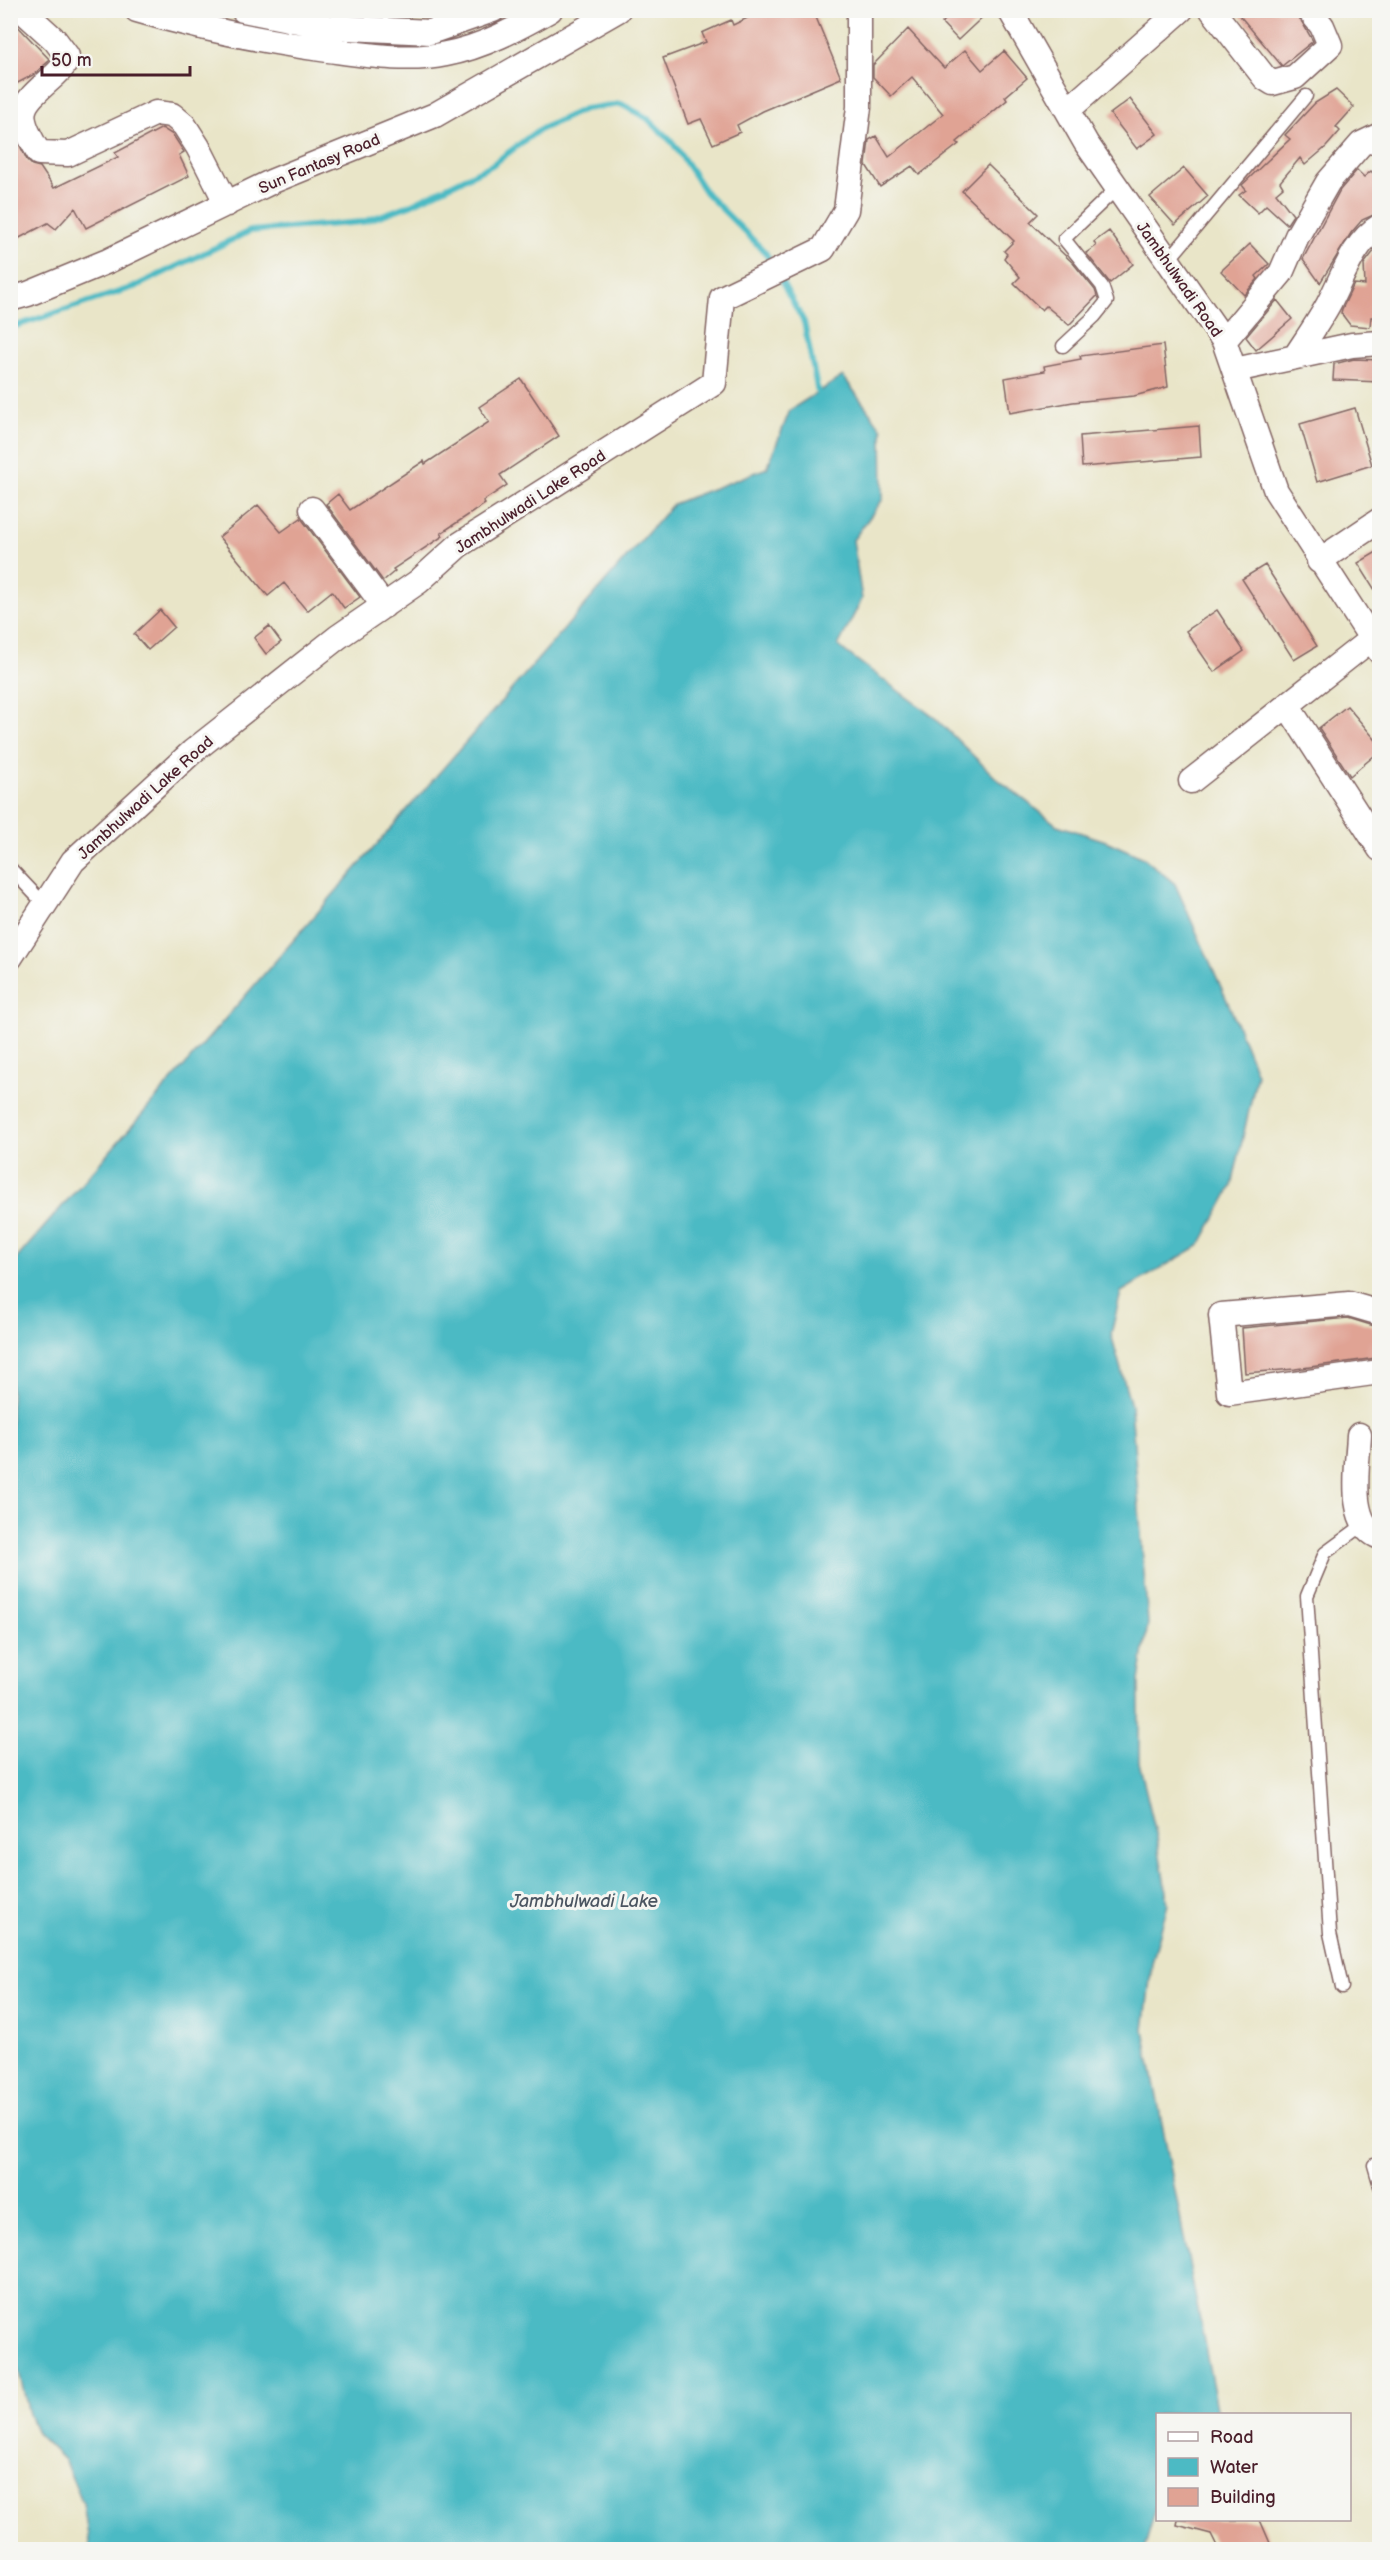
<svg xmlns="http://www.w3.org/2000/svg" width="1390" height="2560" viewBox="0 0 1390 2560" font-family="'Balsamiq Sans',sans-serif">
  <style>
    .water { fill: #4cbac4; stroke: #4b6c78; stroke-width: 1.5 }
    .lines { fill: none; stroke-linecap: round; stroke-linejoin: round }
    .stream { stroke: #4cbac4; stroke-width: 6 }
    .building { fill: #e0a394 }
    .lane-casing { stroke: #826462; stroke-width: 15 }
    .street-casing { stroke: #826462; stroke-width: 27 }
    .lane { stroke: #fff; stroke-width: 12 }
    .street { stroke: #fff; stroke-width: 24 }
    .labels { text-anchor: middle; stroke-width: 6; stroke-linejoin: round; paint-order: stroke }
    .street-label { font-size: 16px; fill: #4a1f2b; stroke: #f6f6f2 }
    .water-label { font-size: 18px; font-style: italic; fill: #4b5561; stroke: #f6f6f2 }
  </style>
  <rect width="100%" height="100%" fill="#f6f6f2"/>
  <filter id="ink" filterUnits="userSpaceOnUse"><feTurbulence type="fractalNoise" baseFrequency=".0167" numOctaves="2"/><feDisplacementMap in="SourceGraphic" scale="12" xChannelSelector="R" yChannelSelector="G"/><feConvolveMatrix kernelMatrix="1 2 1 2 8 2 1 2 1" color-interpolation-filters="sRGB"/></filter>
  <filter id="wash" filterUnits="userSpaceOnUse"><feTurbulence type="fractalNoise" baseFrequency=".008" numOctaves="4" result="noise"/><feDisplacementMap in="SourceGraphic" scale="24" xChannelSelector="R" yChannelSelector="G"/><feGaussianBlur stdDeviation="1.35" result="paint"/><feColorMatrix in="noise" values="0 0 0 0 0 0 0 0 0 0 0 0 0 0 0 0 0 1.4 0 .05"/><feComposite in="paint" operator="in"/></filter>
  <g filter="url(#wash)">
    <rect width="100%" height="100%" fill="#e9e5c8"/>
    <path class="water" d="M 843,376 L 882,429 L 883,499 L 853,540 L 862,599 L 838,646 L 935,718 L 996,778 L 1057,825 L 1106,841 L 1144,858 L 1175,884 L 1230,1007 L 1257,1074 L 1232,1186 L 1200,1245 L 1121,1292 L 1111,1334 L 1131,1406 L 1148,1623 L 1139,1681 L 1139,1762 L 1157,1838 L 1168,1904 L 1152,1963 L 1144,2030 L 1218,2414 L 1158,2414 L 1157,2504 L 1144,2549 L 90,2549 L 83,2503 L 64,2460 L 37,2433 L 29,2414 L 11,2338 L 11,1265 L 673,504 L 767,468 L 790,410 Z"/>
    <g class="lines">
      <path class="stream" d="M 778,275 L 804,322 L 818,393
        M 10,328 L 134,287 L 250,231 L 363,222 L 410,205 L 492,165 L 537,131 L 584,109 L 621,104 L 647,118 L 673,143 L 706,193 L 765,252 L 773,266"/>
    </g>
    <g id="blocks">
      <path class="building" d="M 764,10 L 813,10 L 841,78 L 763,111 L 737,125 L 740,132 L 713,144 L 701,119 L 688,124 L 663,58 L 706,42 L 702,33 L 731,20 L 733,25 Z
        M 955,10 L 990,10 L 958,40 L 942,23 Z
        M 1235,10 L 1295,10 L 1313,41 L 1282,66 Z
        M 10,18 L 50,60 L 33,75 L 10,87 Z
        M 908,29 L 944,68 L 965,50 L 982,70 L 1004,51 L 1027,78 L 1005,97 L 1007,100 L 957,142 L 959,144 L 919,175 L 912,166 L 880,187 L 866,165 L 869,140 L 876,136 L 889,157 L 943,114 L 912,77 L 891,96 L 873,77 L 873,65 Z
        M 1336,90 L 1354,107 L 1336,127 L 1340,131 L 1326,147 L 1305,165 L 1300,158 L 1280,182 L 1283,187 L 1276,193 L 1293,215 L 1287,224 L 1266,205 L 1258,213 L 1239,195 L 1246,190 L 1242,185 L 1290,139 L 1285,135 L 1315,103 Z
        M 1130,99 L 1157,134 L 1137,149 L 1110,114 Z
        M 10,125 L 27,160 L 32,165 L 40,167 L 54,188 L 118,157 L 115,153 L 162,128 L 173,135 L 184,152 L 179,155 L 189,176 L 86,228 L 75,208 L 56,229 L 48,223 L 10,243 Z
        M 988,165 L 1038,214 L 1030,222 L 1073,263 L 1095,290 L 1097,296 L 1069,325 L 1046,306 L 1042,310 L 1014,283 L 1020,277 L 1004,258 L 1007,254 L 1004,251 L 1014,241 L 962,191 Z
        M 1184,168 L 1208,196 L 1175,225 L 1150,197 Z
        M 1357,170 L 1364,177 L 1371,171 L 1380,180 L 1380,212 L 1362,220 L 1351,233 L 1320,283 L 1303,259 L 1340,190 Z
        M 1109,231 L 1133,264 L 1110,283 L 1086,253 L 1096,246 L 1094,242 Z
        M 1250,244 L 1269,264 L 1256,276 L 1258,279 L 1244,295 L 1221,271 Z
        M 1378,246 L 1380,246 L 1380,317 L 1371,317 L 1370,327 L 1350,325 L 1341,313 L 1342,309 L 1354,284 L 1365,285 L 1364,264 Z
        M 1277,300 L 1292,319 L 1256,350 L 1246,337 Z
        M 1163,345 L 1168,387 L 1134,396 L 1073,402 L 1010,413 L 1005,378 L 1045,371 L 1044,366 L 1081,359 L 1080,356 Z
        M 1354,359 L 1380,360 L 1380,382 L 1333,380 L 1334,364 Z
        M 521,379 L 559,436 L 500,475 L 507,485 L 483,501 L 485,504 L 441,533 L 443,536 L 393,569 L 395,571 L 383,581 L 326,504 L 338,494 L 350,510 L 424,461 L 425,464 L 489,422 L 479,407 Z
        M 1355,408 L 1372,465 L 1317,482 L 1300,424 Z
        M 1199,426 L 1201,457 L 1082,467 L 1080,436 Z
        M 258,505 L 281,532 L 301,518 L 360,597 L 344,608 L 332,591 L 307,611 L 284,583 L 268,596 L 219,537 Z
        M 1380,550 L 1380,598 L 1358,563 Z
        M 1265,565 L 1317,646 L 1294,660 L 1242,579 Z
        M 160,610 L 174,627 L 148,650 L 134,634 Z
        M 1217,610 L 1244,651 L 1214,672 L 1186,631 Z
        M 269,626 L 281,642 L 266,654 L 254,638 Z
        M 1347,706 L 1380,745 L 1380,751 L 1350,776 L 1319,728 Z
        M 1348,1318 L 1374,1326 L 1376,1358 L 1295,1369 L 1245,1373 L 1242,1328 Z
        M 1178,2520 L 1260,2520 L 1273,2550 L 1219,2550 L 1211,2534 L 1177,2525 Z"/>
    </g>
  </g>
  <g filter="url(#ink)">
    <use href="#blocks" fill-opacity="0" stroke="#826462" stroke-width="1.5"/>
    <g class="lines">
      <defs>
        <path id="lane" d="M 1167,262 L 1306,96
          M 1063,346 L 1095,316 L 1107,301 L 1102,286 L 1064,239 L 1117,188
          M 10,868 L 44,904
          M 1342,1987 L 1330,1933 L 1307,1596 L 1325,1553 L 1363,1525
          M 1374,2165 L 1380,2186"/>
        <path id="street" d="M 22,10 L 55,40 L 67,56 C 66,65 61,69 55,75 C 20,106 13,110 39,153 L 68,154 L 156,113 L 172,115 L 184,125 L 198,147 L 227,204
          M 137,10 C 200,29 263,41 328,50 C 366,55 408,62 446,54 C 483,47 518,28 550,10
          M 243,10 L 328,27 L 430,32 L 493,10
          M 1010,10 L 1086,143 L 1224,341 L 1276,491 L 1380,652
          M 1212,10 L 1265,78 L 1273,83 L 1295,77 L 1330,45 L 1322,26 L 1309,10
          M 1068,110 L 1181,10
          M 10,299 L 28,294 L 108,261 L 273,181 L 435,115 L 618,10
          M 1224,341 L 1281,273 L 1297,236 L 1328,182 L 1361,144 L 1380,135
          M 1295,357 C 1306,340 1318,323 1328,305 C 1342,279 1353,242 1380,226
          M 1235,370 L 1352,345 L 1380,343
          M 312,509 L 384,606
          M 1319,561 L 1380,520
          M 1287,705 L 1380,849
          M 1191,781 L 1370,640
          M 10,958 L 73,861 L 192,752 L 338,637 L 418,582 L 459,545 L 714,383 L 722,298 L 823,249 L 846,210 L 859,107 L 859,10
          M 1380,1313 L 1349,1304 L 1221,1315 L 1229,1393 L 1380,1372
          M 1359,1435 C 1358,1464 1346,1525 1380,1537"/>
      </defs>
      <use href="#lane" class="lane-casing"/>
      <use href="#street" class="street-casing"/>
      <use href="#lane" class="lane"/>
      <use href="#street" class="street"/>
    </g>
  </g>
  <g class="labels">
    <g class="street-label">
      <text transform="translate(319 163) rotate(-23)" y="6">Sun Fantasy Road</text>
      <text transform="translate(1180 279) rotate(55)" y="6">Jambhulwadi Road</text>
      <text transform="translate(530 501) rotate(-33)" y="6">Jambhulwadi Lake Road</text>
      <text transform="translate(145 797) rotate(-42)" y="6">Jambhulwadi Lake Road</text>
    </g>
    <g class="water-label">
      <text x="584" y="1907">Jambhulwadi Lake</text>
    </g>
  </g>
  <rect width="1390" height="2560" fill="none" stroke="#f6f6f2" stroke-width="36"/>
  <rect x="1156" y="2413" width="195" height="108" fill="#f6f6f2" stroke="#b1a0a2" stroke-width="1.5"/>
  <rect x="1168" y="2432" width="30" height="9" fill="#ffffff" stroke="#b1a0a2" stroke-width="1.5"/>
  <text x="1210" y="2443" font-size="18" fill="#4a1f2b">Road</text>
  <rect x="1168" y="2458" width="30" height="18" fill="#4cbac4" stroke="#b1a0a2" stroke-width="1.5"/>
  <text x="1210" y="2473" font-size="18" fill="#4a1f2b">Water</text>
  <rect x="1168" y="2488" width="30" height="18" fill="#e0a394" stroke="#b1a0a2" stroke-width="1.5"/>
  <text x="1210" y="2503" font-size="18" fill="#4a1f2b">Building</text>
  <path d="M42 66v9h148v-9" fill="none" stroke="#4a1f2b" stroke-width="3"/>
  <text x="51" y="66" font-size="18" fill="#4a1f2b" stroke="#f6f6f2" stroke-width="4.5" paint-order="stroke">50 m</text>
</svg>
